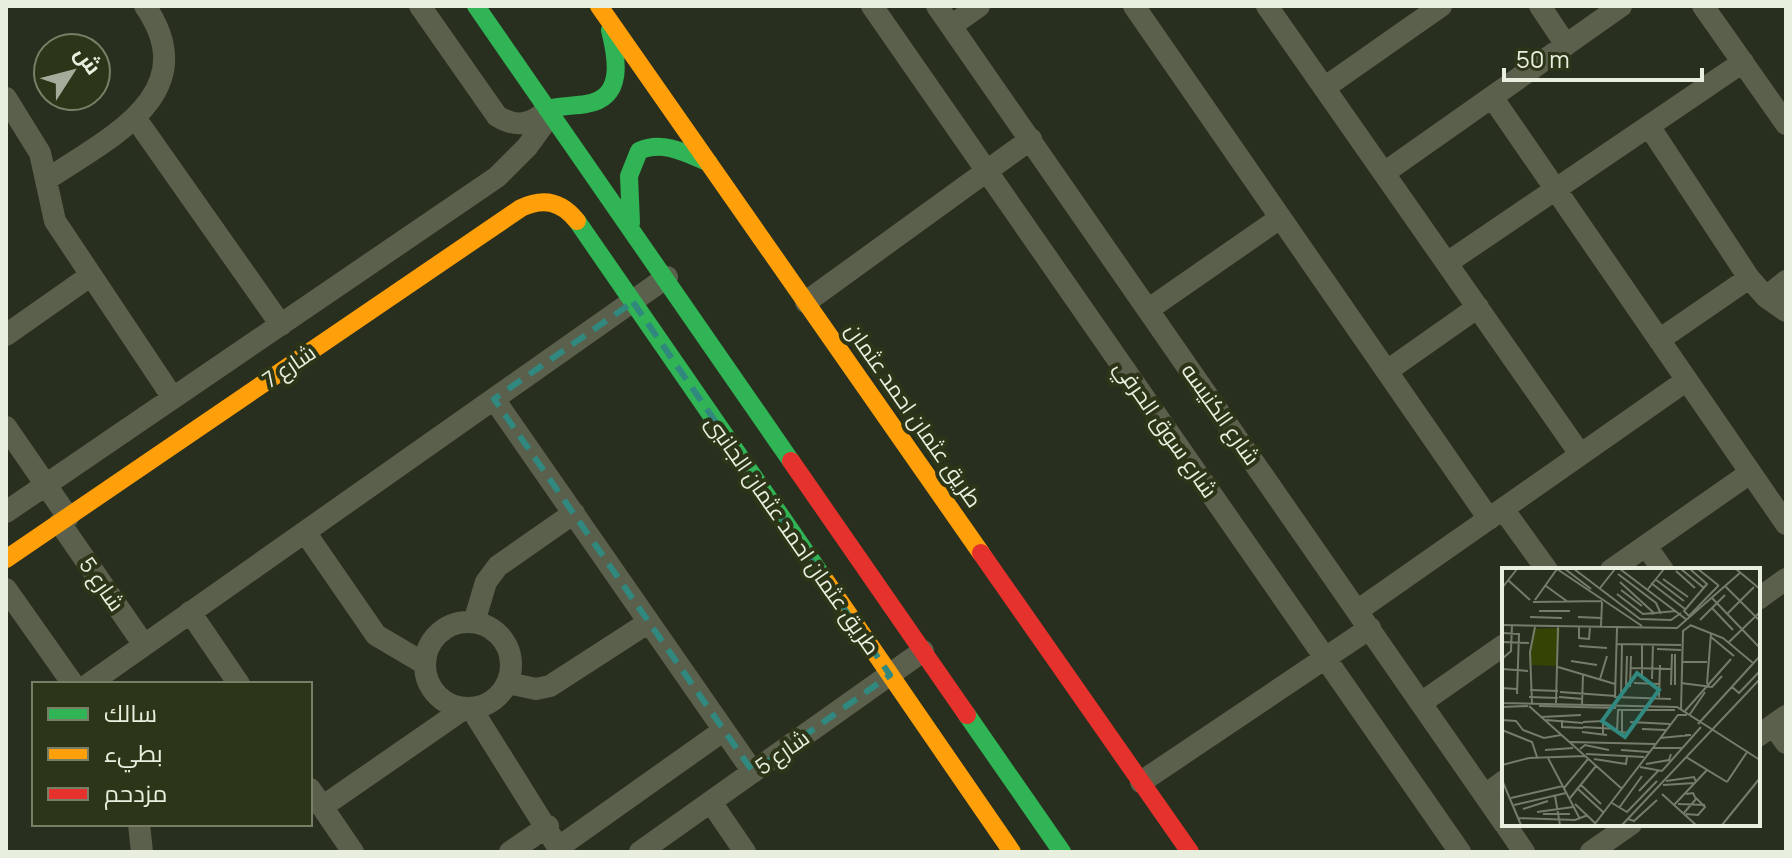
<svg xmlns="http://www.w3.org/2000/svg" width="1792" height="858" viewBox="0 0 1792 858" font-family="Manrope,Cairo,sans-serif">
  <style>
    .lines { fill: none; stroke-linecap: round; stroke-linejoin: round }
    .street { stroke: #5a604c; stroke-width: 22 }
    .fast { stroke: #30b455; stroke-width: 18 }
    .slow { stroke: #ff9f0a; stroke-width: 18 }
    .jam { stroke: #e5322d; stroke-width: 18 }
    .marked { fill: none; stroke: #30887f; stroke-width: 6; stroke-dasharray: 16 10; stroke-linejoin: round }
    .labels { text-anchor: middle; stroke-width: 8; stroke-linejoin: round; paint-order: stroke }
    .street-label { font-size: 22px; fill: #e9efde; stroke: #2c3518 }
    .inset-road { fill: none; stroke: #767c6b; stroke-width: 2 }
    .view { fill: #30887f; fill-opacity: 0.15; stroke: #30887f; stroke-width: 4 }
    .inset-edge { fill: none; stroke: #e9efde; stroke-width: 4 }
  </style>
  <rect width="100%" height="100%" fill="#292f1e"/>
  <g class="lines">
    <path class="street" d="M 420,6 L 497,116 C 516,128 531,125 547,110
      M 872,6 L 1460,852
      M 937,6 L 1504,823
      M 1134,6 L 1489,519
      M 1267,6 L 1580,454
      M 1540,6 L 1566,45
      M 1703,6 L 1786,124
      M 951,26 L 979,6
      M 1324,88 L 1441,6
      M 1492,97 L 1786,524
      M 6,98 L 40,153 L 55,221 L 173,398
      M 136,119 L 281,325
      M 1649,126 L 1749,278 L 1766,297 L 1786,311
      M 1384,173 L 1621,6
      M 46,180 C 107,139 206,94 145,6
      M 1447,263 L 1743,62
      M 1766,297 L 1786,281
      M 806,302 L 1031,139
      M 1149,309 L 1280,218
      M 6,335 L 90,276
      M 1659,340 L 1749,278
      M 1387,371 L 1478,307
      M 494,399 L 753,772
      M 6,427 L 68,517
      M 1503,509 L 1547,570
      M 6,512 L 497,177 L 527,147 L 551,114
      M 60,523 L 144,645
      M 305,532 L 376,635 L 425,664
      M 1646,546 L 1663,570
      M 1611,570 L 1750,473
      M 6,589 L 73,684
      M 1758,599 L 1786,579
      M 1357,611 L 1687,380
      M 190,612 L 239,684
      M 474,622 L 486,582 L 498,566 L 574,513
      M425 665a43 43 0 1 1 86 0a43 43 0 1 1-86 0Z
      M 508,683 L 536,689 L 550,686 L 649,622
      M 89,684 L 667,277
      M 1421,703 L 1504,645
      M 471,708 L 561,852
      M 1773,725 L 1786,743
      M 1758,736 L 1786,716
      M 1141,782 L 1370,628
      M 310,789 L 353,852
      M 1485,795 L 1504,781
      M 711,802 L 745,852
      M 322,807 L 465,708
      M 139,824 L 142,852
      M 1505,824 L 1524,852
      M 559,847 L 724,730
      M 510,852 L 548,826
      M 640,852 L 923,651
      M 1591,852 L 1631,824"/>
    <path class="fast" d="M 476,6 L 791,461
      M 547,109 C 560,106 573,106 586,104 C 625,98 617,58 610,30
      M 577,221 L 823,577
      M 631,223 L 629,176 L 639,151 C 663,140 686,153 709,163
      M 967,715 L 1062,852"/>
    <path class="slow" d="M 599,6 L 981,553
      M 6,559 L 521,208 C 544,197 562,202 577,221
      M 823,577 L 1012,852"/>
    <path class="jam" d="M 791,461 L 967,715
      M 981,553 L 1190,852"/>
  </g>
  <path class="marked" d="M 633,302 L 890,675 L 753,772 L 494,399 Z"/>
  <g class="labels">
    <g class="street-label">
      <text transform="translate(289 366) rotate(-34)" y="8">شارع 7</text>
      <text transform="translate(1221 414) rotate(55)" y="8">شارع الكنيسه</text>
      <text transform="translate(914 415) rotate(55)" y="8">طريق عثمان احمد عثمان</text>
      <text transform="translate(1166 429) rotate(55)" y="8">شارع سوق الحرفي</text>
      <text transform="translate(793 535) rotate(55)" y="8">طريق عثمان احمد عثمان الجانبى</text>
      <text transform="translate(102 584) rotate(55)" y="8">شارع 5</text>
      <text transform="translate(782 752) rotate(-35)" y="8">شارع 5</text>
    </g>
  </g>
  <g transform="translate(1502 568)">
    <rect width="258" height="258" fill="#292f1e"/>
    <path d="M 58,60 L 55,98 L 28,97 L 31,61 Z" fill="#344404"/>
    <path class="inset-road" d="M 55,1 L 140,58M 63,1 L 89,21M 72,1 L 138,51 L 169,52 L 179,45M 118,1 L 185,52M 179,1 L 202,20M 188,1 L 205,16 L 182,43 L 188,49M 196,1 L 216,17M 234,1 L 258,21M 174,3 L 193,20M 116,6 L 154,35 L 159,46M 153,11 L 182,33M 161,11 L 186,29M 6,12 L 28,32M 118,14 L 153,46M 149,15 L 183,41M 44,18 L 66,34M 223,18 L 258,53M 0,20 L 15,1M 98,20 L 113,1M 146,21 L 162,1M 119,22 L 140,38M 115,26 L 141,46 L 174,43M 210,30 L 258,80M 33,32 L 55,1M 31,34 L 100,33M 210,40 L 231,62M 37,43 L 68,43M 226,45 L 252,19M 187,48 L 217,17M 28,49 L 60,50M 76,49 L 100,50M 198,52 L 223,27M 0,57 L 175,60 L 239,4M 188,57 L 221,70 L 251,95M 99,58 L 100,34M 77,59 L 77,70 L 87,71 L 88,59M 115,60 L 113,129 L 169,131M 0,65 L 17,66 L 15,126M 209,69 L 232,88M 0,74 L 27,75M 227,74 L 258,44M 115,76 L 179,77M 77,78 L 105,80M 155,81 L 179,82M 0,91 L 9,83 L 10,57M 69,93 L 95,97M 180,94 L 205,94M 56,99 L 113,116M 128,100 L 169,101M 0,101 L 26,103M 140,108 L 140,76M 98,111 L 105,88M 150,111 L 151,76M 132,115 L 157,116M 179,115 L 210,119 L 220,108M 205,116 L 209,65M 169,117 L 170,86M 173,117 L 173,86M 124,119 L 125,88M 128,119 L 129,88M 230,119 L 237,125 L 258,103M 28,122 L 56,123M 58,124 L 114,128M 119,128 L 120,76M 27,129 L 56,130M 57,129 L 81,131M 157,129 L 158,97M 0,135 L 0,120 L 15,121M 0,135 L 175,139 L 258,192M 30,135 L 28,84 L 33,59M 54,135 L 56,59M 80,136 L 81,107M 27,138 L 119,220M 37,138 L 114,140M 0,139 L 26,138M 179,141 L 181,63 L 189,57M 120,143 L 120,164 L 126,165M 183,143 L 229,91M 188,146 L 203,124M 39,149 L 79,147M 0,152 L 14,153 L 21,162 L 42,170 L 59,167M 44,152 L 81,155M 60,152 L 60,159 L 81,160M 81,154 L 101,153 L 101,168M 128,154 L 168,156M 196,156 L 258,88M 81,159 L 115,161M 140,161 L 164,162M 0,162 L 30,174 L 35,189M 80,164 L 105,167M 120,164 L 115,164 L 116,142 L 173,142M 158,170 L 189,167 L 183,167M 68,174 L 153,176M 151,180 L 180,180M 78,181 L 83,177 L 107,182M 43,182 L 71,180M 119,182 L 147,184M 84,186 L 142,189M 184,189 L 225,214M 46,190 L 78,251M 92,191 L 124,196 L 125,189M 144,196 L 167,192 L 169,186M 0,197 L 27,190 L 83,188M 138,199 L 160,203 L 199,159M 0,212 L 19,257M 164,213 L 192,209 L 194,214M 225,214 L 245,184M 79,217 L 99,236M 161,217 L 193,215M 62,220 L 86,191M 76,221 L 101,244M 137,223 L 156,203M 160,226 L 194,257M 53,228 L 58,257M 9,230 L 61,218M 68,230 L 94,198M 110,235 L 125,244 L 155,213M 73,236 L 93,255M 176,236 L 203,237M 12,237 L 64,225M 172,237 L 205,202M 117,240 L 140,208M 21,241 L 46,233M 35,244 L 71,239M 41,246 L 68,246M 181,246 L 194,231 L 191,225 L 184,226M 184,246 L 196,247 L 203,239 L 194,230M 16,250 L 73,252 L 86,247M 126,251 L 132,253 L 155,232M 92,257 L 176,147 L 185,147M 120,257 L 258,111M 220,257 L 258,210"/>
    <path class="view" d="M 135,105 L 157,122 L 123,169 L 100,153 Z"/>
    <rect width="258" height="258" class="inset-edge"/>
  </g>
  <rect width="1792" height="858" fill="none" stroke="#e9efde" stroke-width="16"/>
  <rect x="32" y="682" width="280" height="144" fill="#2c3518" stroke="#787f67" stroke-width="2"/>
  <rect x="48" y="708" width="40" height="12" fill="#30b455" stroke="#787f67" stroke-width="2"/>
  <text x="104" y="722" font-size="24" fill="#e9efde">سالك</text>
  <rect x="48" y="748" width="40" height="12" fill="#ff9f0a" stroke="#787f67" stroke-width="2"/>
  <text x="104" y="762" font-size="24" fill="#e9efde">بطيء</text>
  <rect x="48" y="788" width="40" height="12" fill="#e5322d" stroke="#787f67" stroke-width="2"/>
  <text x="104" y="802" font-size="24" fill="#e9efde">مزدحم</text>
  <g transform="translate(72 72) rotate(54)"><circle r="38" fill="#2c3518" stroke="#787f67" stroke-width="2"/>
  <path d="M0-6L14 30L0 20L-14 30Z" fill="#a6ac9b"/>
  <text y="-12" font-size="22" font-weight="bold" text-anchor="middle" fill="#e9efde">ش</text>
  </g>
  <path d="M1504 68v12h198v-12" fill="none" stroke="#e9efde" stroke-width="4"/>
  <text x="1516" y="68" font-size="24" fill="#e9efde" stroke="#2c3518" stroke-width="6" paint-order="stroke">50 m</text>
</svg>
